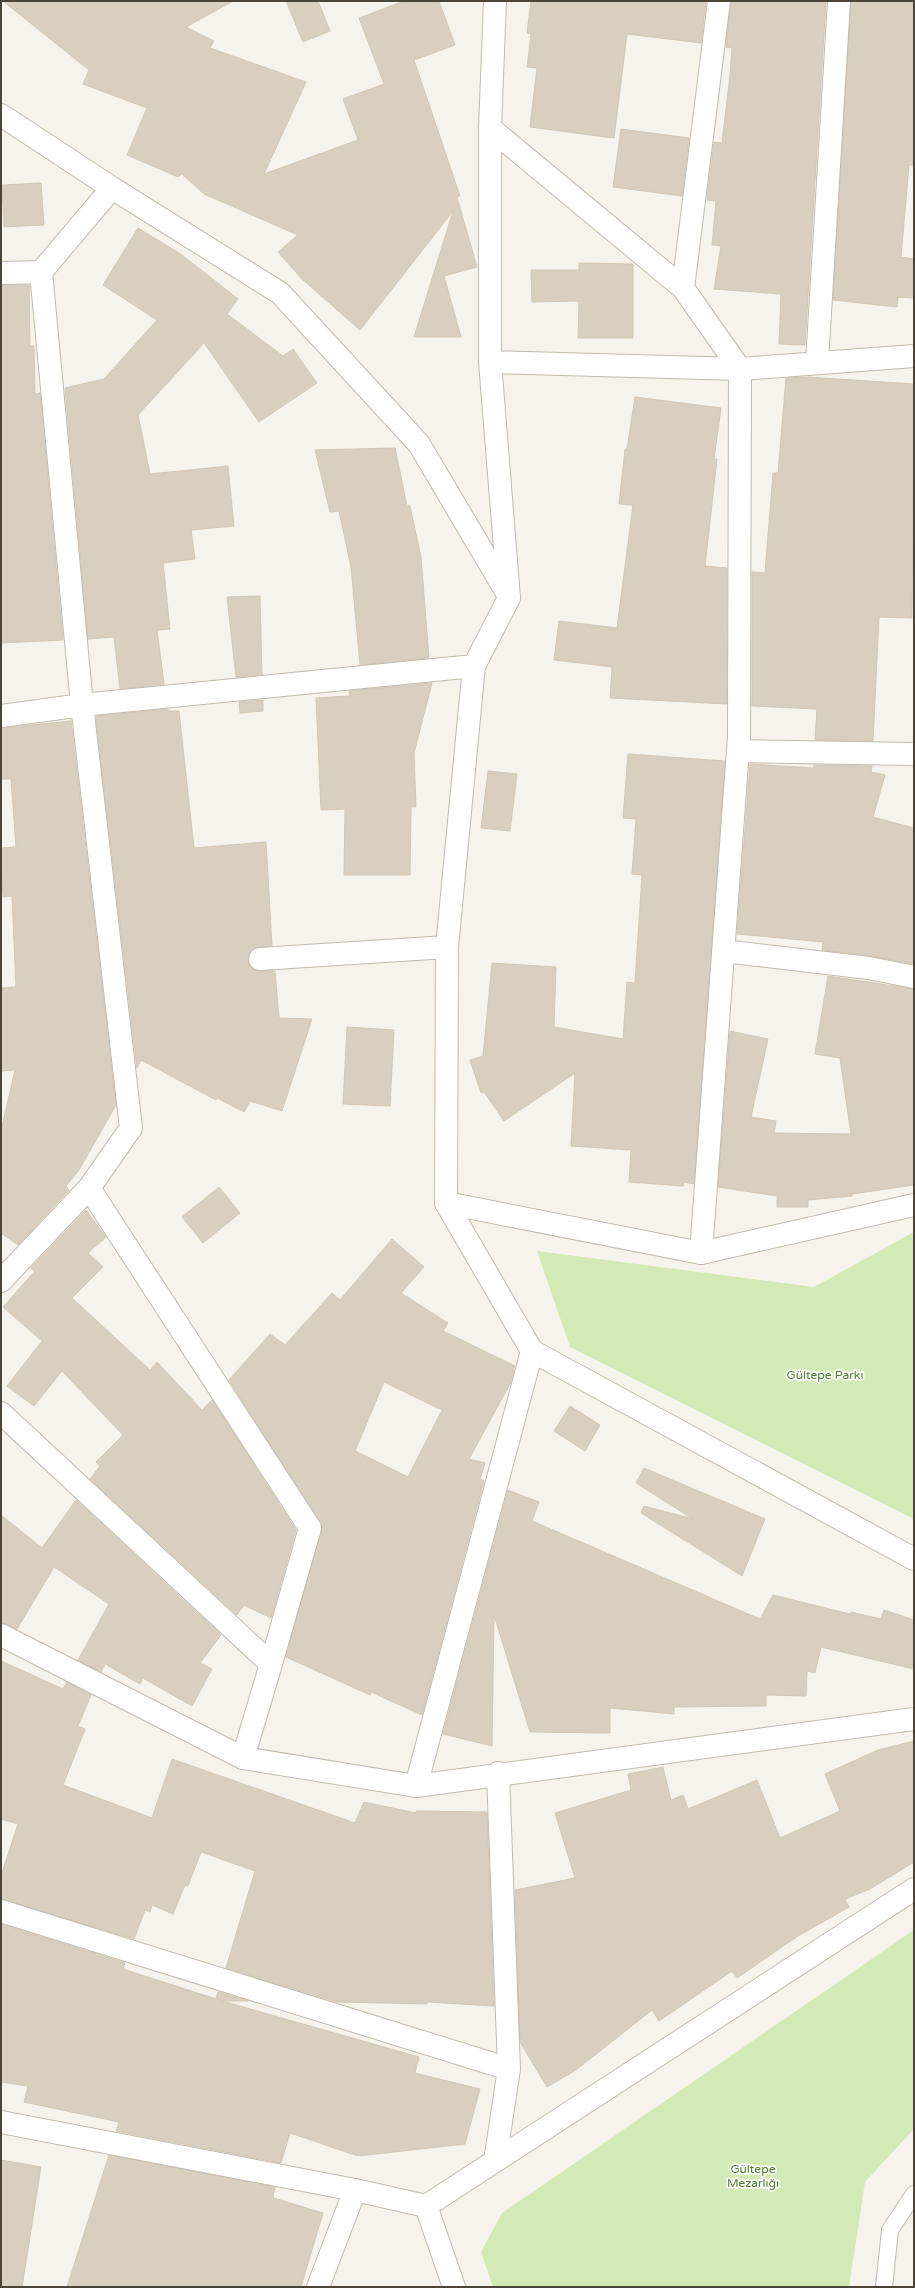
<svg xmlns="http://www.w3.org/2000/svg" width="915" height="2288" viewBox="0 0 915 2288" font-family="'Varela Round',sans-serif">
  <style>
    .green { fill: #d2eab5 }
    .building { fill: #d8cfc1; stroke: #d3c7b4; fill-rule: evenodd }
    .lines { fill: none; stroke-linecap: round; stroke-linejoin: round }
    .service-casing { stroke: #c2bbae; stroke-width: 18 }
    .minor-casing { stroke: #c2bbae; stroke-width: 24 }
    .tertiary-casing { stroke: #c2bbae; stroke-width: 24 }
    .service { stroke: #fff; stroke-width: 16 }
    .minor { stroke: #fff; stroke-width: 22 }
    .tertiary { stroke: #fff; stroke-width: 22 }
    .labels { text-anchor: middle; stroke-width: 3.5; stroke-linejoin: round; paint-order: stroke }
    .park-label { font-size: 12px; fill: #4a7f2a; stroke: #fff }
  </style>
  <rect width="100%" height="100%" fill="#f6f3ec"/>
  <path class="green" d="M 914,1232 L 914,1519 L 570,1347 L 537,1251 L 814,1287 Z
    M 914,1930 L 914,2129 L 865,2182 L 849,2287 L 493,2287 L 481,2252 L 502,2213 Z"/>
  <path class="building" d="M 3,1 L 233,1 L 186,27 L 214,41 L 210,48 L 306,82 L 264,174 L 358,140 L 343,99 L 384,84 L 359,18 L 404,1 L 439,1 L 455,45 L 414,60 L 460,196 L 457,197 L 477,267 L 444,276 L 461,337 L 414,337 L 453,211 L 360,330 L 302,279 L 278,252 L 298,235 L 204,194 L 182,174 L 178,177 L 127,155 L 147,108 L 83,84 L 89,70 Z
    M 286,1 L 318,1 L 330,31 L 303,42 Z
    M 531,1 L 706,1 L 701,43 L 627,34 L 614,138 L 530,127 L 537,68 L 527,67 L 531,34 L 527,33 Z
    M 731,1 L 826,1 L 805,345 L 779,344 L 781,294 L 714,289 L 721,246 L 712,245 L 716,201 L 707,200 L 714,142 L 722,143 L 730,75 L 732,48 L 726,47 Z
    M 851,1 L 914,1 L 914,165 L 909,165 L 901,257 L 914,259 L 914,298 L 898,297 L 897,307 L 833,300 Z
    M 621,129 L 689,138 L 682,196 L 613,187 Z
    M 41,183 L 44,225 L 4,227 L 2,185 Z
    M 138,228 L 182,255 L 238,299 L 227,314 L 283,356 L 293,349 L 317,383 L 259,422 L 204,343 L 138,415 L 150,474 L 228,466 L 234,526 L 191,530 L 195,559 L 163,563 L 170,629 L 157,630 L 164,684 L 120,689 L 114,637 L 88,639 L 65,388 L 104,379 L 157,320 L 103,285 Z
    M 579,263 L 633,264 L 633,338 L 578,338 L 579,301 L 532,302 L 531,270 L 579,270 Z
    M 1,285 L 29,285 L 30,346 L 34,346 L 35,394 L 40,393 L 63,640 L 1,643 Z
    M 807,377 L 914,384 L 912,618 L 879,617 L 873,741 L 815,740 L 817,709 L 752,706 L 752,572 L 765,573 L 773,473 L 778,473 L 786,378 Z
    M 635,397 L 721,408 L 714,459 L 717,459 L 705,566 L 727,568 L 727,704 L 610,698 L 612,667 L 554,660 L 559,621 L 617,628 L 633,505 L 619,504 L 625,449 L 627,449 Z
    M 395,448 L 407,506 L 410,506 L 421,557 L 429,658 L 360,665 L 351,567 L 339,511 L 330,512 L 315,450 Z
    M 260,596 L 262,675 L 236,677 L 227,597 Z
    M 432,683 L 414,753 L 416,807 L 411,807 L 410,875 L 344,875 L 345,809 L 321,810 L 316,698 L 350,696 L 349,691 Z
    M 263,700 L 263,711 L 240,713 L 239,702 Z
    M 168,709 L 168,711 L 179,711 L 194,848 L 266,842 L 272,946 L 253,948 L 249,953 L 248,960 L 250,966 L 255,970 L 275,971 L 279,1018 L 312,1019 L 282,1111 L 250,1101 L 244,1112 L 217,1098 L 216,1100 L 141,1060 L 137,1068 L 96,719 L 97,716 Z
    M 71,721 L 116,1105 L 79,1170 L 66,1186 L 69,1190 L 18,1245 L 1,1233 L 1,1131 L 15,1070 L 1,1071 L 1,988 L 16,987 L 12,896 L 3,897 L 1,859 L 1,848 L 16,847 L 11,779 L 1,779 L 1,728 Z
    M 628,754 L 725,761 L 694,1184 L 684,1182 L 683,1186 L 629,1182 L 631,1150 L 571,1146 L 575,1073 L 504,1121 L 484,1092 L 481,1093 L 470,1060 L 483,1056 L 492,963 L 556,967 L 554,1027 L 623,1039 L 627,982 L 635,983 L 642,875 L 632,874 L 636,819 L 623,818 Z
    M 750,764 L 814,768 L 814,765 L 872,766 L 871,772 L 885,775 L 873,817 L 914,828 L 914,964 L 870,956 L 822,950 L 823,942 L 737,934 Z
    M 488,771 L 517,774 L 510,831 L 481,828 Z
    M 828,976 L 914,989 L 914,1185 L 852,1194 L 852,1196 L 808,1200 L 808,1207 L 777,1207 L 777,1196 L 718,1187 L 730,1031 L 768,1039 L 751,1117 L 776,1121 L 774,1133 L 851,1134 L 840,1058 L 815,1054 Z
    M 347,1027 L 394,1030 L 390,1106 L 343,1104 Z
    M 219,1187 L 240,1213 L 203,1243 L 182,1217 Z
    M 86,1210 L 106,1237 L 88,1253 L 103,1267 L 72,1298 L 150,1370 L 157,1362 L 202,1410 L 212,1400 L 296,1530 L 271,1618 L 244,1605 L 237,1615 L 90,1479 L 100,1466 L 96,1462 L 123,1435 L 62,1371 L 34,1406 L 7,1386 L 42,1341 L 3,1307 L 35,1271 L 31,1268 Z
    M 392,1239 L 424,1267 L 401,1293 L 448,1323 L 443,1331 L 515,1366 L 510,1384 L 469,1459 L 485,1463 L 480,1479 L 484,1481 L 422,1715 L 371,1692 L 370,1695 L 286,1657 L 322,1526 L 229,1380 L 270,1334 L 285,1345 L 332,1293 L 340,1300 ZM 384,1382 L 442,1410 L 408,1477 L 355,1451 Z
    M 570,1406 L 600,1425 L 585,1451 L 554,1431 Z
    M 644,1468 L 765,1519 L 742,1576 L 641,1513 L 644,1506 L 693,1519 L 636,1483 Z
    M 508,1490 L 539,1502 L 532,1521 L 760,1619 L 773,1595 L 850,1614 L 851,1612 L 881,1619 L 884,1610 L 914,1620 L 914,1669 L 821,1647 L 815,1673 L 807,1671 L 806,1696 L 766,1695 L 766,1706 L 674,1707 L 674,1714 L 610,1708 L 610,1733 L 530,1732 L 494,1615 L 492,1746 L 443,1734 Z
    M 76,1500 L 221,1635 L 200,1663 L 212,1669 L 192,1706 L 143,1678 L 140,1684 L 105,1664 L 101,1672 L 78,1660 L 109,1604 L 54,1567 L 17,1629 L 1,1623 L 1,1515 L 42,1548 Z
    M 1,1661 L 63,1689 L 67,1682 L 91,1695 L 78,1726 L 85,1729 L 63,1785 L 152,1818 L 172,1759 L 355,1823 L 364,1802 L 416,1813 L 416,1811 L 487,1812 L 494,2006 L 427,2002 L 427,2004 L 337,2002 L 226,1968 L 255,1871 L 201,1852 L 188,1886 L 185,1885 L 173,1914 L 152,1905 L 150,1912 L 145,1910 L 134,1939 L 1,1899 L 1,1876 L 18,1824 L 1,1819 Z
    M 914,1741 L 914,1862 L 870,1889 L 845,1899 L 849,1907 L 798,1936 L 737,1978 L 732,1971 L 659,2021 L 652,2010 L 576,2070 L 547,2087 L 520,2042 L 515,1890 L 575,1878 L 555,1813 L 631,1790 L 628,1774 L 663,1767 L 671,1800 L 683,1795 L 688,1809 L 757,1780 L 780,1838 L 840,1811 L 825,1774 L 878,1750 Z
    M 1,1924 L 125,1963 L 123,1969 L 216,1999 L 218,1992 L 248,2001 L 222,2001 L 419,2057 L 415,2073 L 480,2089 L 465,2144 L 358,2156 L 290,2133 L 281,2163 L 116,2131 L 119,2122 L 24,2102 L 28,2086 L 1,2082 Z
    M 109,2155 L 275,2187 L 273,2196 L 274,2198 L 323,2213 L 301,2287 L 67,2287 Z
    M 1,2160 L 41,2167 L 22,2287 L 1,2287 Z"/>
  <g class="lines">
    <defs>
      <path id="service" d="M 884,2287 L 890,2230 L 914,2194"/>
      <path id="minor" d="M 495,1 L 490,128 L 490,362 L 509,598 L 474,666 L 447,947 L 446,1203 L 532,1351 L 914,1559
        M 1,115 L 112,188 L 280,293 L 419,444 L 507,593
        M 490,128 L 683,288 L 740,369 L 739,736 L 701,1253 L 914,1205
        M 1,273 L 41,272 L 112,188
        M 683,288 L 719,1
        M 490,362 L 740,369 L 914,356
        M 817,362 L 839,1
        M 1,716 L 82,705 L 474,666
        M 738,751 L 914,754
        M 723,951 L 869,968 L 914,977
        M 260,959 L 447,947
        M 89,1188 L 310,1528 L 271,1664
        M 1,1281 L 89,1188 L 131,1128 L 82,705 L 41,272
        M 1,1413 L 271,1664 L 243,1758
        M 498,1773 L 509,2069
        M 416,1786 L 532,1351
        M 1,1911 L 509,2069 L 495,2161
        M 426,2206 L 454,2287
        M 318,2287 L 355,2190"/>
      <path id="tertiary" d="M 446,1203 L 701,1253
        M 1,1635 L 243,1758 L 416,1786 L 914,1719
        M 1,2122 L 355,2190 L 426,2206 L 914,1889"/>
    </defs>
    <use href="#service" class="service-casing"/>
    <use href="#minor" class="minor-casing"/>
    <use href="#tertiary" class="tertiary-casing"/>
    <use href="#service" class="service"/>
    <use href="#minor" class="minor"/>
    <use href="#tertiary" class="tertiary"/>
  </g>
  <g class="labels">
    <g class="park-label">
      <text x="825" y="1379">Gültepe Parkı</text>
      <text x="753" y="2173">Gültepe<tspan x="753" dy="14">Mezarlığı</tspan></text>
    </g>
  </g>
  <rect width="915" height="2288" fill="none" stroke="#4b4439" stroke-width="4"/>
</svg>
